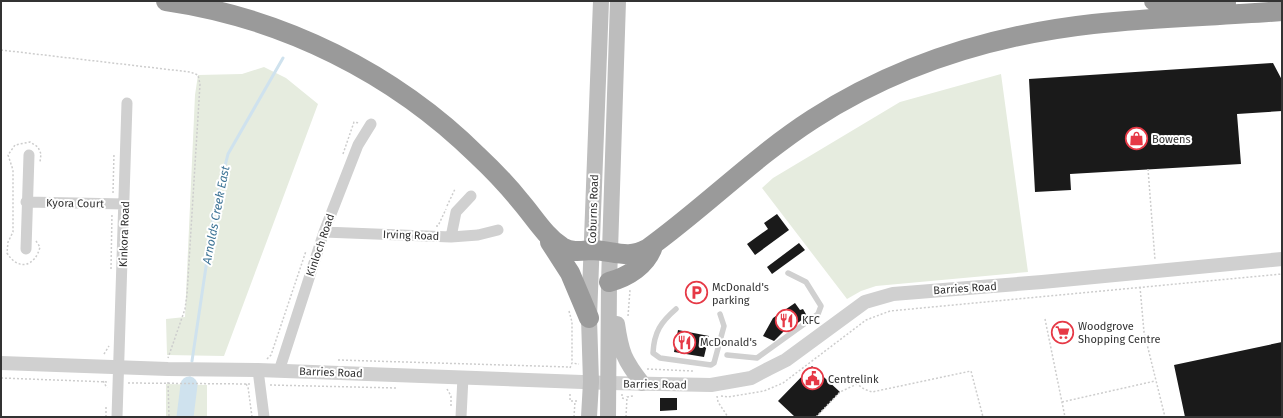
<svg xmlns="http://www.w3.org/2000/svg" width="1283" height="418" viewBox="0 0 1283 418" font-family="'Fira Sans',sans-serif">
  <style>
    .green { fill: #e6ecdf }
    .lines { fill: none; stroke-linecap: round; stroke-linejoin: round }
    .stream { stroke: #cfe2ee; stroke-width: 3 }
    .river { stroke: #cfe2ee; stroke-width: 17 }
    .building { fill: #1a1a1a }
    .path { stroke: #cdcdcd; stroke-width: 1.5; stroke-dasharray: 2 2; stroke-linecap: butt }
    .service { stroke: #d0d0d0; stroke-width: 5.5 }
    .minor { stroke: #d0d0d0; stroke-width: 11 }
    .tertiary { stroke: #d0d0d0; stroke-width: 14 }
    .secondary { stroke: #bdbdbd; stroke-width: 16 }
    .motorway { stroke: #9a9a9a; stroke-width: 20 }
    .labels { text-anchor: middle; stroke-width: 4; stroke-linejoin: round; paint-order: stroke }
    .poi-label { font-size: 11px; fill: #333; stroke: #fff; text-anchor: start }
    .street-label { font-size: 11px; fill: #333; stroke: #fff }
    .water-label { font-size: 12px; font-style: italic; fill: #3f7597; stroke: #fff }
  </style>
  <rect width="100%" height="100%" fill="#fff"/>
  <path class="green" d="M 264,67 L 286,78 L 318,104 L 224,356 L 167,355 L 166,319 L 185,317 L 195,95 L 198,75 L 242,74 Z
    M 1001,74 L 1028,272 L 876,286 L 861,291 L 847,299 L 762,188 L 773,178 L 900,102 Z
    M 166,384 L 207,385 L 207,417 L 166,417 Z"/>
  <g class="lines">
    <path class="stream" d="M 192,361 L 215,206 L 228,154 L 283,58
      M 189,385 L 190,378"/>
    <path class="river" d="M 185,417 L 189,385"/>
  </g>
  <path class="building" d="M 1273,63 L 1282,80 L 1282,111 L 1237,114 L 1241,164 L 1070,174 L 1071,190 L 1035,192 L 1029,79 Z
    M 777,214 L 789,230 L 755,255 L 747,244 L 768,229 L 764,223 Z
    M 799,243 L 805,250 L 772,274 L 767,267 Z
    M 795,303 L 800,310 L 803,309 L 807,316 L 787,331 L 786,329 L 774,341 L 763,336 L 773,318 Z
    M 678,330 L 709,336 L 704,357 L 674,352 Z
    M 1282,342 L 1282,417 L 1185,417 L 1174,365 Z
    M 812,366 L 840,392 L 816,417 L 795,417 L 778,401 Z
    M 660,398 L 677,398 L 677,410 L 660,411 Z"/>
  <g class="lines">
    <path class="path" d="M 1,50 L 190,72 L 198,75 L 200,84 L 187,294 L 185,309 L 168,358
      M 343,154 L 354,122 L 359,123
      M 1148,169 L 1155,260
      M 113,193 L 114,153
      M 447,206 L 455,189
      M 436,226 L 438,226 L 446,209
      M 36,241 L 40,247 C 35,267 18,271 7,253 L 8,242 L 13,232 L 13,170 L 8,155 L 15,145 L 30,142 L 38,147 L 41,154 L 40,162
      M 111,269 L 112,213
      M 1140,287 L 1144,332 L 1165,417
      M 569,311 L 572,322 L 572,363
      M 628,316 L 630,290
      M 1045,319 L 1065,417
      M 104,354 L 109,346
      M 267,359 L 271,355 L 306,251
      M 338,360 L 570,367
      M 570,368 L 572,363 L 579,364
      M 647,369 L 693,371
      M 1,378 L 109,382
      M 103,381 L 107,388
      M 168,382 L 169,417
      M 128,383 L 251,384
      M 246,384 L 248,387 L 252,417
      M 270,385 L 396,388
      M 447,389 L 451,396 L 451,407
      M 570,394 L 570,401 L 577,401
      M 622,394 L 622,398 L 626,399
      M 717,396 L 718,402 L 728,417
      M 721,396 L 728,397 L 764,391 L 783,383 L 866,320 L 890,311 L 1282,274
      M 1062,402 L 1155,381
      M 106,417 L 106,406
      M 574,417 L 575,401
      M 626,417 L 627,397 L 633,396
      M 816,417 L 840,392 L 857,384 L 864,389 L 872,392 L 971,371 L 983,417"/>
    <path class="service" d="M 676,309 C 661,322 654,332 653,353 L 660,358 L 711,365 L 714,363 L 724,326 L 720,314
      M 727,355 L 757,358 L 818,314 L 821,306 L 806,282 L 788,273"/>
    <path class="minor" d="M 26,202 L 125,204
      M 324,232 L 451,237 L 478,235 L 498,230
      M 451,237 L 456,212 L 471,196
      M 26,249 L 29,155
      M 258,370 L 264,417
      M 279,371 L 324,232 L 358,145 L 371,124
      M 117,417 L 127,103
      M 461,417 L 463,377"/>
    <path class="tertiary" d="M 1,363 L 168,369 L 258,370 L 609,383 L 711,385 L 751,378 L 768,369 L 786,360 L 865,302 L 893,294 L 1042,282 L 1282,259"/>
    <path class="secondary" d="M 617,324 C 621,352 624,360 642,383
      M 589,417 L 591,382 L 589,318 L 601,1
      M 608,417 L 609,282 L 618,1"/>
    <path class="motorway" d="M 166,1 C 283,18 394,73 478,156 C 493,170 508,186 521,202 C 534,217 545,236 562,247 C 572,253 581,251 591,250 C 611,250 628,260 647,249 C 704,208 754,157 813,119 C 897,65 994,35 1093,24 C 1156,17 1219,16 1282,11
      M 1154,1 L 1226,3
      M 550,242 L 570,273 L 589,318
      M 609,282 C 628,277 647,265 653,246"/>
  </g>
  <defs>
    <symbol id="shop-ring" viewBox="-11 -11 22 22"><circle r="9.5" fill="#fff" stroke="#e63946" stroke-width="1.5"/><path d="M-5-2.5h2.3a2.7 3.5 0 0 1 5.4 0H5L5.5 6h-11ZM-1.5-2.5h3a1.5 2.3 0 0 0-3 0Z" fill="#e63946"/></symbol>
    <symbol id="parking-ring" viewBox="-11 -11 22 22"><circle r="9.5" fill="#fff" stroke="#e63946" stroke-width="1.5"/><path d="M-3.5-5.5H1a3.5 3.5 0 0 1 0 7H-1V5.5H-3.5ZM-1-3.4V-.6H.8a1.4 1.4 0 0 0 0-2.8Z" fill="#e63946"/></symbol>
    <symbol id="restaurant-ring" viewBox="-11 -11 22 22"><circle r="9.5" fill="#fff" stroke="#e63946" stroke-width="1.5"/><path d="M-5-6h1v4h1v-4h1v4h1v-4h1v5L-1.5 .5V6h-2V.5L-5-1ZM5-6V6H3V1.5H1.5Q1.5-4 5-6Z" fill="#e63946"/></symbol>
    <symbol id="supermarket-ring" viewBox="-11 -11 22 22"><circle r="9.5" fill="#fff" stroke="#e63946" stroke-width="1.5"/><path d="M-6-5.5h2.5l.6 2H6L4.5 2H-2.5L-4.4-4H-6ZM-1.5 3.2a1.3 1.3 0 1 0 .1 0ZM3 3.2a1.3 1.3 0 1 0 .1 0Z" fill="#e63946"/></symbol>
    <symbol id="civic-ring" viewBox="-11 -11 22 22"><circle r="9.5" fill="#fff" stroke="#e63946" stroke-width="1.5"/><path d="M-.6-6.5H3V-4.5H.6V-3L4-1V1h2V6H-6V1h2V-1L-.6-3ZM-1.2 2.5V6h2.4V2.5Z" fill="#e63946"/></symbol>
  </defs>
  <g fill-rule="evenodd">
    <use href="#shop-ring" x="1124" y="126" width="25" height="25"/>
    <use href="#parking-ring" x="684" y="280" width="25" height="25"/>
    <use href="#restaurant-ring" x="774" y="308" width="25" height="25"/>
    <use href="#supermarket-ring" x="1050" y="320" width="25" height="25"/>
    <use href="#restaurant-ring" x="672" y="330" width="25" height="25"/>
    <use href="#civic-ring" x="800" y="366" width="25" height="25"/>
  </g>
  <g class="labels">
    <g class="poi-label">
      <text x="1152" y="143">Bowens</text>
      <text x="712" y="291">McDonald's<tspan x="712" dy="13">parking</tspan></text>
      <text x="802" y="324">KFC</text>
      <text x="1078" y="330">Woodgrove<tspan x="1078" dy="13">Shopping Centre</tspan></text>
      <text x="700" y="346">McDonald's</text>
      <text x="828" y="383">Centrelink</text>
    </g>
    <g class="street-label">
      <text transform="translate(75 203) rotate(1)" y="4">Kyora Court</text>
      <text transform="translate(593 209) rotate(-88)" y="4">Coburns Road</text>
      <text transform="translate(124 234) rotate(-88)" y="4">Kinkora Road</text>
      <text transform="translate(411 235) rotate(2)" y="4">Irving Road</text>
      <text transform="translate(320 245) rotate(-71)" y="4">Kinloch Road</text>
      <text transform="translate(965 288) rotate(-4)" y="4">Barries Road</text>
      <text transform="translate(331 372) rotate(2)" y="4">Barries Road</text>
      <text transform="translate(655 384) rotate(1)" y="4">Barries Road</text>
    </g>
    <g class="water-label">
      <text transform="translate(216 215) rotate(-79)" y="4">Arnolds Creek East</text>
    </g>
  </g>
  <rect width="1283" height="418" fill="none" stroke="#333333" stroke-width="4"/>
</svg>
